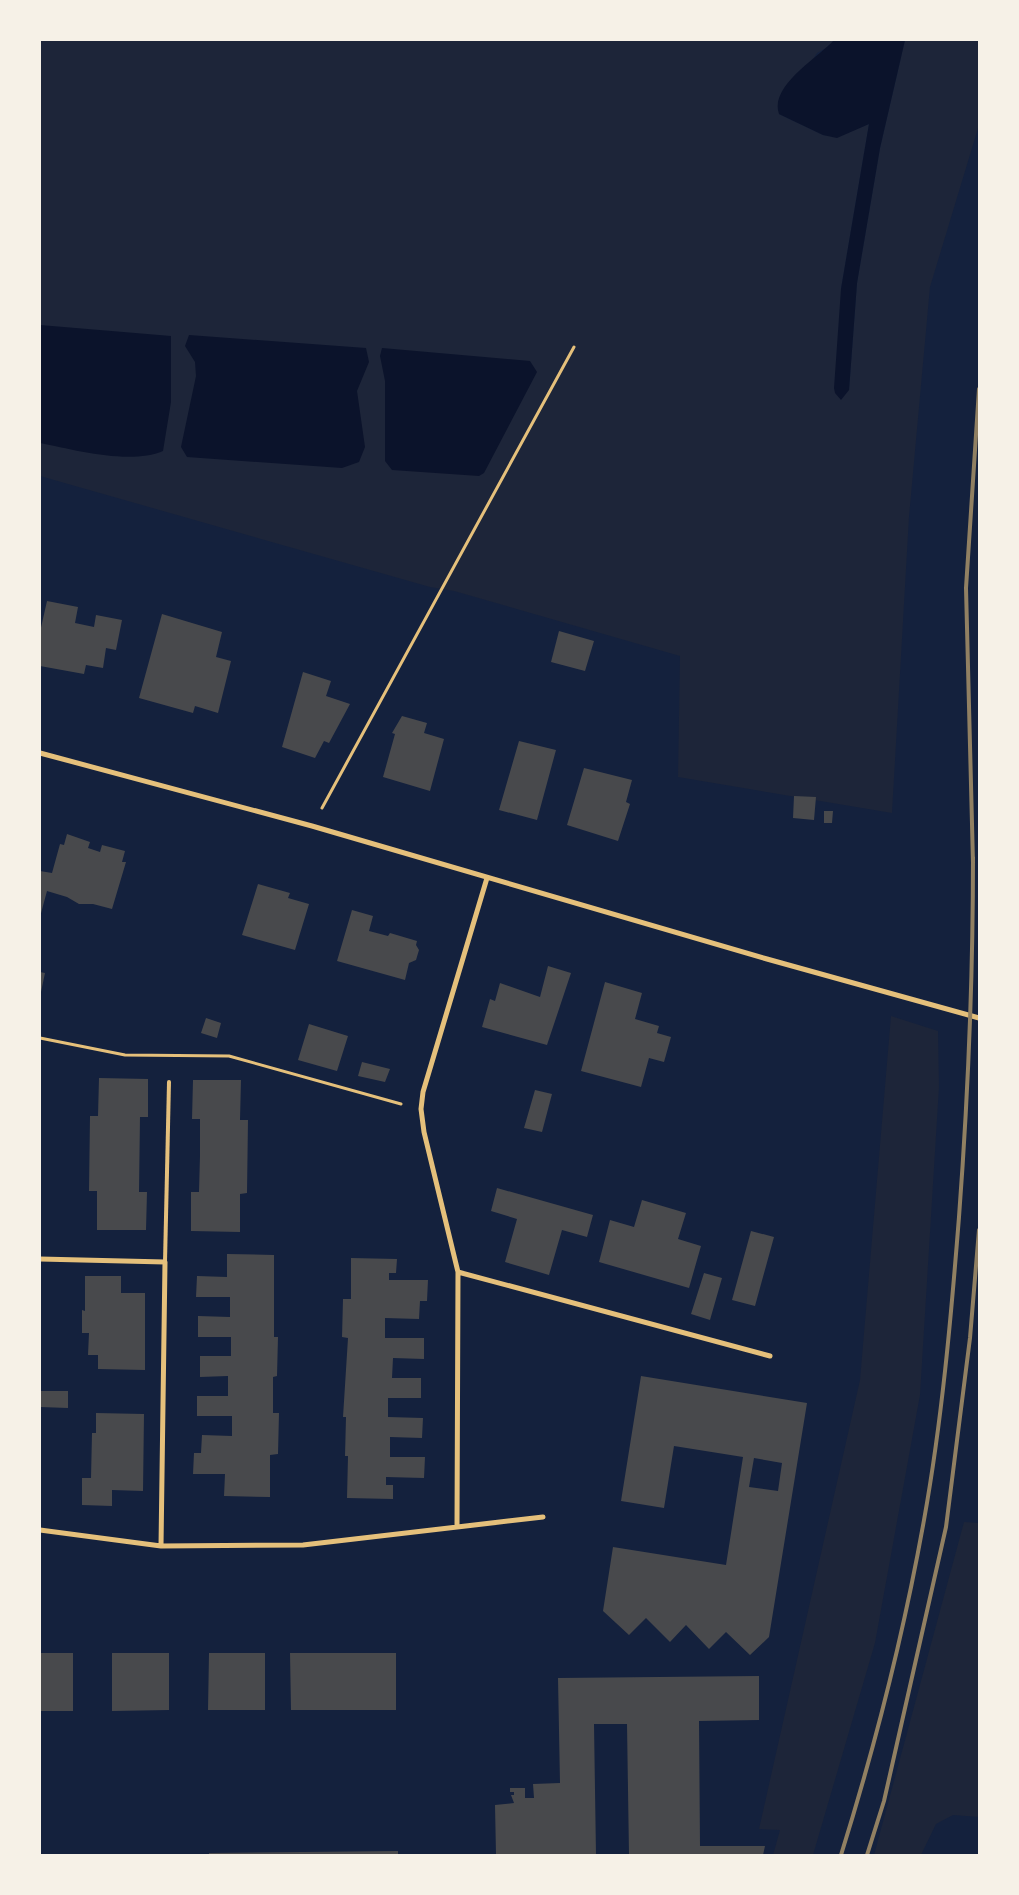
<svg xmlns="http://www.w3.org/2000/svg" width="1019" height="1895" viewBox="0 0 1019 1895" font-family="'PT Sans Narrow',sans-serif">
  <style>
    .green { fill: #1d2539 }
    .water { fill: #0b132b }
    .building { fill: #48494c; fill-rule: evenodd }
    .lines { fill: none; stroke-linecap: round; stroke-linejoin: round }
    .path { stroke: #e5c07b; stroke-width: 3 }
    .service { stroke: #e5c07b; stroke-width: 4 }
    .minor { stroke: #e5c07b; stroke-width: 5 }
    .rail { stroke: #918062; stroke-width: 4 }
  </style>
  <rect width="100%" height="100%" fill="#14213d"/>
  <path class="green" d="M 40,40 L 834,40 L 828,47 L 817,53 L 779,114 L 823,135 L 837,137 L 869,124 L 841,289 L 849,390 L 857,283 L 880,148 L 905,40 L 979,40 L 979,125 L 930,287 L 909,517 L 892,813 L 678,777 L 680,656 L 454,591 L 430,587 L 40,476 Z
    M 891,1016 L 938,1031 L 939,1087 L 920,1395 L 875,1643 L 813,1855 L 773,1855 L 780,1830 L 759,1829 L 860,1380 Z
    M 964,1522 L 979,1523 L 979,1817 L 953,1815 L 936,1824 L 921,1855 L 874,1855 Z"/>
  <path class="water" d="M 834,40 L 905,40 L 880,148 L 857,283 L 849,390 L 841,400 L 835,393 L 834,388 L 841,289 L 869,124 L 837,138 L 823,135 L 779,114 C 769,86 818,58 834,40 Z
    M 40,325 L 171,336 L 171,402 L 163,451 C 130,465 75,450 40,443 Z
    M 189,335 L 366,348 L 369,362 L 357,391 L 365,447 L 359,462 L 342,468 L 187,457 L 181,447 L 196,376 L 195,362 L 185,346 Z
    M 382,348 L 530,361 L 537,372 L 484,473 L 479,476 L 392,470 L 385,461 L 385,381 L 380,356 Z"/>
  <path class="building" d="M 47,601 L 78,607 L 75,623 L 94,627 L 96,615 L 122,620 L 116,650 L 106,648 L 103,668 L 86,665 L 84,674 L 40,666 L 40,632 Z
    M 162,614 L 222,632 L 216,657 L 231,661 L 218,713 L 195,706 L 193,713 L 139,698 Z
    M 559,631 L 594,641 L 585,671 L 551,662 Z
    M 303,672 L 331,681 L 326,696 L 350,704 L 329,743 L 324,741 L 315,758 L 282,747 Z
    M 402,716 L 427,723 L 424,733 L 444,739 L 430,791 L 383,777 L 395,734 L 392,733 Z
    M 519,741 L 556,750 L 537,820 L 499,810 Z
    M 584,768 L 632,780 L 626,802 L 630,804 L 618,841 L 567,825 Z
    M 794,796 L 816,797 L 814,820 L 793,818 Z
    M 824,811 L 833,811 L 832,823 L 824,823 Z
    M 67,834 L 90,842 L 88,848 L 100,852 L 102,845 L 125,851 L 122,862 L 126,862 L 112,909 L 93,904 L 79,904 L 67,897 L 47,891 L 40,917 L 40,871 L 52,873 L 60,844 L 64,845 Z
    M 258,884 L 290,893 L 288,898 L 309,904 L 295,950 L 242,935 Z
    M 352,910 L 373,916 L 369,931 L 388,936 L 390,933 L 417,941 L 416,945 L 419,950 L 416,960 L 409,963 L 405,980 L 337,961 Z
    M 548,966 L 571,973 L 547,1045 L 482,1027 L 490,999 L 495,1001 L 500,983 L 540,997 Z
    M 40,972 L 45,973 L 41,992 L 40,992 Z
    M 605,982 L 642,993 L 635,1019 L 659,1026 L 657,1033 L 671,1037 L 664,1062 L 649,1058 L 641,1087 L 581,1071 Z
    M 206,1018 L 221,1023 L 217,1038 L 201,1033 Z
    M 309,1024 L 348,1036 L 337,1071 L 298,1060 Z
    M 362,1062 L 390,1069 L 385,1082 L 358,1076 Z
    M 99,1078 L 148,1079 L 148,1117 L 140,1117 L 139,1192 L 147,1192 L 146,1230 L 97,1230 L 97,1191 L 89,1191 L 90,1116 L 98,1116 Z
    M 193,1080 L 241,1080 L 240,1120 L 248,1120 L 247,1193 L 240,1194 L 240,1232 L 191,1231 L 191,1192 L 199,1192 L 200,1156 L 200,1119 L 192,1119 Z
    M 535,1090 L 552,1094 L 542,1132 L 524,1128 Z
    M 497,1188 L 593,1215 L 587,1237 L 562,1230 L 549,1275 L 505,1262 L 517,1219 L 491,1211 Z
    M 642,1200 L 686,1213 L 678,1239 L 701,1246 L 689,1288 L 599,1262 L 610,1220 L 634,1227 Z
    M 751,1231 L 774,1237 L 755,1306 L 732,1300 Z
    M 227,1254 L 274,1255 L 274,1337 L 278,1337 L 277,1376 L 273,1377 L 273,1413 L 279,1413 L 278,1454 L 270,1455 L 270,1497 L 224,1496 L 225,1474 L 193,1474 L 194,1453 L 201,1453 L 202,1435 L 232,1436 L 232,1416 L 197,1416 L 197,1396 L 228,1396 L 228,1376 L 200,1377 L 200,1356 L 231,1356 L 231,1337 L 198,1337 L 198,1316 L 230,1317 L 230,1297 L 196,1297 L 197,1276 L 227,1277 Z
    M 351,1258 L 397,1259 L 396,1273 L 389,1273 L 389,1280 L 428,1280 L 427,1301 L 420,1301 L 419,1319 L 385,1318 L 385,1338 L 424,1338 L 424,1359 L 393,1358 L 392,1378 L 421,1378 L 421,1398 L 388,1398 L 388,1417 L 423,1418 L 422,1438 L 390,1437 L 390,1457 L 425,1457 L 424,1478 L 386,1477 L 386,1485 L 393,1485 L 393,1499 L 347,1498 L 348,1456 L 345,1456 L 346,1417 L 343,1417 L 348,1338 L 342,1337 L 343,1299 L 351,1299 Z
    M 704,1273 L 722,1278 L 710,1320 L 691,1314 Z
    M 85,1276 L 121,1276 L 121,1293 L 145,1293 L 145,1370 L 98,1369 L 98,1355 L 88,1355 L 89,1333 L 82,1333 L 82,1310 L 85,1311 Z
    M 641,1376 L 807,1403 L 769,1637 L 750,1655 L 726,1632 L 709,1649 L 686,1625 L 670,1642 L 646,1618 L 629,1635 L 603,1611 L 613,1547 L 726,1565 L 743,1457 L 674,1446 L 664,1508 L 621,1501 ZM 754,1458 L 782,1463 L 778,1491 L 749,1487 Z
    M 40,1391 L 68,1391 L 68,1408 L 40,1407 Z
    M 96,1413 L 144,1414 L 143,1491 L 112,1490 L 112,1506 L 82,1505 L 82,1478 L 91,1478 L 92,1433 L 96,1433 Z
    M 40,1653 L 73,1653 L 73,1711 L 40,1711 Z
    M 112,1653 L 169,1653 L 169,1710 L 112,1711 Z
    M 209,1653 L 265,1653 L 265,1710 L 208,1710 Z
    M 290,1653 L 396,1653 L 396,1710 L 291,1710 Z
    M 759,1676 L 759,1720 L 699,1721 L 700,1846 L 765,1846 L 763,1855 L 629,1855 L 627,1724 L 594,1724 L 596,1855 L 496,1855 L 495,1805 L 514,1803 L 511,1795 L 514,1795 L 514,1792 L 510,1792 L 510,1788 L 525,1788 L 525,1798 L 534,1798 L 533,1784 L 560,1783 L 558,1678 Z
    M 398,1851 L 398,1855 L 209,1855 L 209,1853 Z"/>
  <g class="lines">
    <path class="path" d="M 322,808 L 574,347
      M 40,1038 L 125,1055 L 229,1056 L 401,1104"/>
    <path class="service" d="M 165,1262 L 169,1082"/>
    <path class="minor" d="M 40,753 L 312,826 L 767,959 L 979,1018
      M 40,1259 L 165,1262 L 161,1546
      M 458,1272 L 770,1356
      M 457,1526 L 458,1272 L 424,1132 L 421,1109 L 423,1092 L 487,878
      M 40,1530 L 161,1546 L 303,1545 L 543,1517"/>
    <path class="rail" d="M 973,863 L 966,588 L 979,389
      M 841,1855 C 875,1746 904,1632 924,1520 C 942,1420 951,1318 959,1217 C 968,1097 973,978 973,857
      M 867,1855 L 884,1801 L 946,1527 L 970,1338 L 979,1230"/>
  </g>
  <rect width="1019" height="1895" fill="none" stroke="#f6f1e7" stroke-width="82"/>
</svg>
